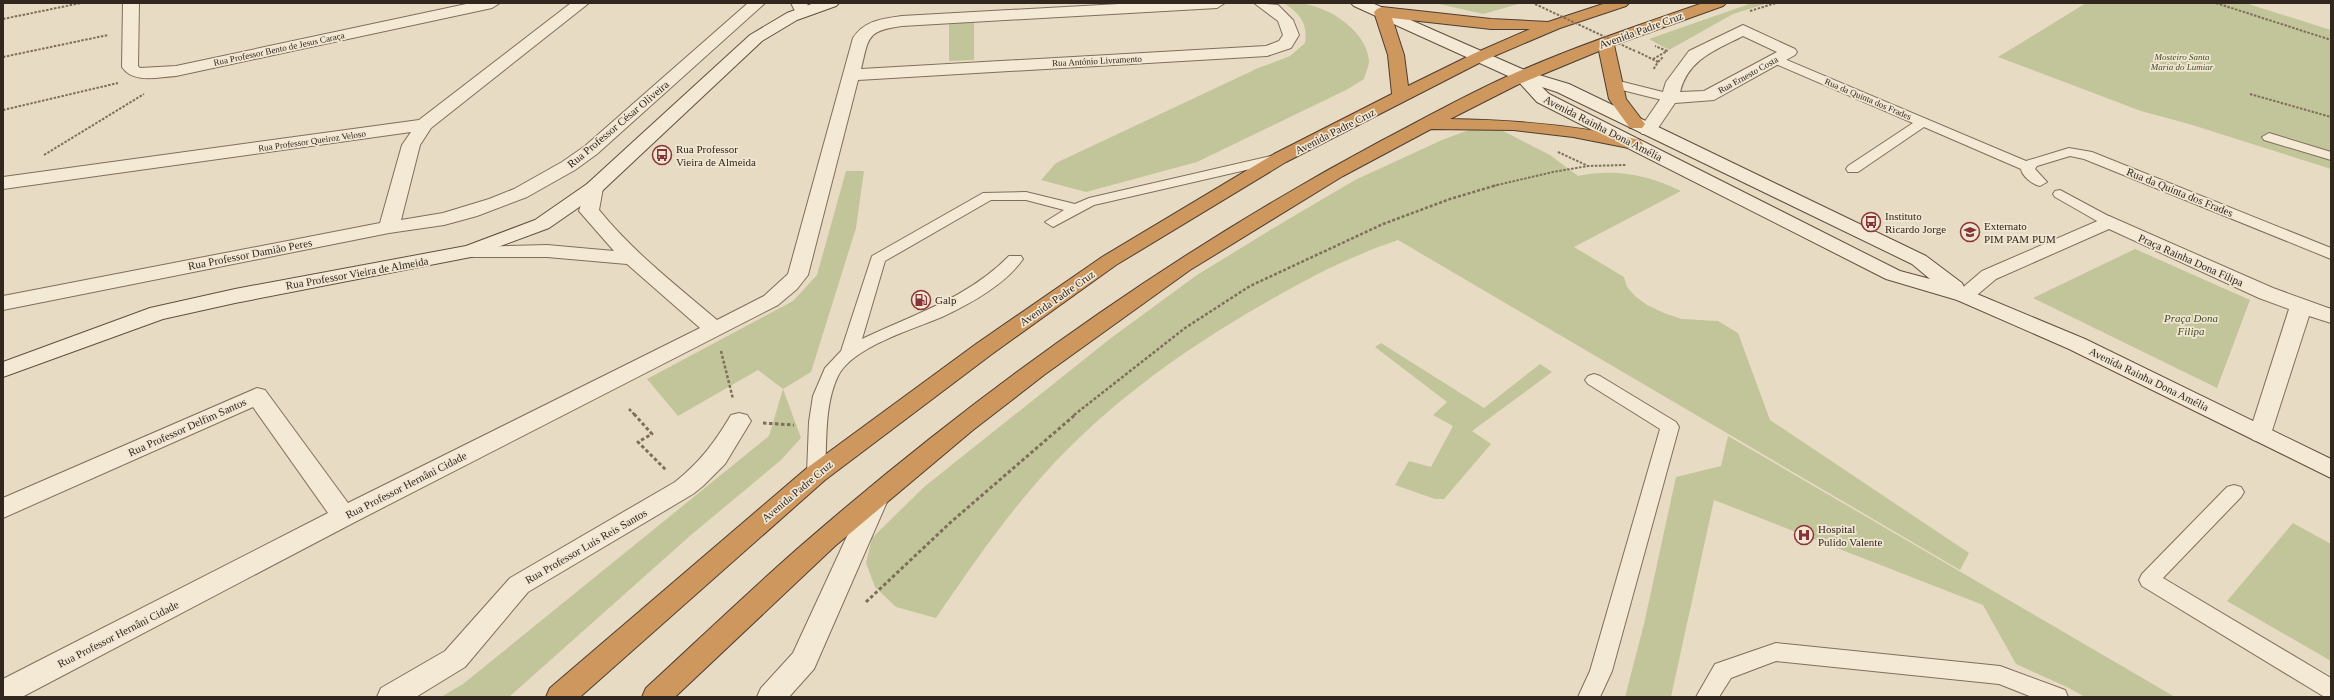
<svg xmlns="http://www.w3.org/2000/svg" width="2334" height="700" viewBox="0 0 2334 700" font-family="Georgia,serif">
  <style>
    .green { fill: #c2c599 }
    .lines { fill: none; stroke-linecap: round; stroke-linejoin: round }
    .lane-casing { stroke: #806e5c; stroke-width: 2 }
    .street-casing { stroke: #806e5c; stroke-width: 2 }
    .secondary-casing { stroke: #624f3f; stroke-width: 2 }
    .highway-casing { stroke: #4e3d30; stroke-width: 2 }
    .path-far2 { stroke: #806e5c; stroke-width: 2; stroke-dasharray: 2.5 1.5; stroke-linecap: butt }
    .path-far1 { stroke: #806e5c; stroke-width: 2.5; stroke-dasharray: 3 2; stroke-linecap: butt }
    .path { stroke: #806e5c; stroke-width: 3; stroke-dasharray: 3.5 2.5; stroke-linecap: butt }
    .lane { fill: #f4e9d5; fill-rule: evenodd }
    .street { fill: #f4e9d5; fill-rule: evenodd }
    .secondary { fill: #f4e9d5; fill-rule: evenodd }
    .highway { fill: #ce975d; fill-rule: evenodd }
    .path-bridge { stroke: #806e5c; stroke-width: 2; stroke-dasharray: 2.5 1.5; stroke-linecap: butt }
    .labels { text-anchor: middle; stroke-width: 3.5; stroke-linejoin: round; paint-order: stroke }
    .far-street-label { font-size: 9px; fill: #32271e; stroke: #f0e6d2 }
    .far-park-label { font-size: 9px; font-style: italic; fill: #444c27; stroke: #f0e6d2 }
    .street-label { font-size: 11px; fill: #32271e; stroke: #f0e6d2 }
    .poi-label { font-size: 11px; fill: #32271e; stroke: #f0e6d2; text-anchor: start }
    .park-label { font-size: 11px; font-style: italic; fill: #444c27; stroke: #f0e6d2 }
  </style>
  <rect width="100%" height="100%" fill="#e8dbc3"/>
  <path class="green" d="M 1284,3 C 1291,3 1299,2 1306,4 C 1332,9 1367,32 1369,61 C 1369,67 1365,74 1364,79 L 1348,89 L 1197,162 L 1086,192 L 1041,180 L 1056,163 L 1256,69 L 1290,56 L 1305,43 C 1308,23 1300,14 1284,3 Z
    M 1435,3 L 1522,3 L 1483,14 Z
    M 1752,3 L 1768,3 L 1733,14 L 1669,50 L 1649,39 Z
    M 2086,3 L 2245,3 L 2331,30 L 2331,169 L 2189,124 L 2141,111 L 1998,57 Z
    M 974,22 L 974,60 L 949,61 L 949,24 Z
    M 1499,129 L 1550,155 L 1578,176 C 1614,168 1649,175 1681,191 L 1574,247 L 1624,277 L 1627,287 L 1635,296 L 1647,305 L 1664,313 L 1682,319 L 1718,321 L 1738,333 L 1770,420 L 1969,553 L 1960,570 L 1398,240 C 1351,256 1308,278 1265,303 C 1179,352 1096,412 1032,488 C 997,529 966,574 936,618 L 896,607 L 875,587 L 866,563 L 872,538 L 924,487 L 1111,338 L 1197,275 L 1277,226 L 1355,180 L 1442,140 L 1469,130 Z
    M 846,171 L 864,171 L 856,228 L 811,372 L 783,389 L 801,438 L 781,460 L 691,535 L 509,697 L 441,697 L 463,684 L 769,436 L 783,389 L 758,370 L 678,416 L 647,379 L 793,301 L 817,275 Z
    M 2135,249 L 2250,300 L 2217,388 L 2033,298 Z
    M 1381,343 L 1484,408 L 1540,364 L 1552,372 L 1472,431 L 1491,444 L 1444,499 L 1435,499 L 1395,485 L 1409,461 L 1431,467 L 1453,426 L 1433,415 L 1447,402 L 1375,347 Z
    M 1728,436 L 2175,697 L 2085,697 L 2069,688 L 2016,664 L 1983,605 L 1714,500 L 1671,697 L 1625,697 L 1644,624 L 1676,477 L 1721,466 Z
    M 2293,523 L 2331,544 L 2331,661 L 2227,601 Z"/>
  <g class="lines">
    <defs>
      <path id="lane" d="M 1775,55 L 2026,161 L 2069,148 L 2092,152 L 2331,248 L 2331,259 L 2084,159 L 2070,156 L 2037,166 L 2035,169 L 2047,182 L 2040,186 C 2033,185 2022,176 2021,169 L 1924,127 L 1858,172 L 1848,172 L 1846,169 L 1848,166 L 1913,123 L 1771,62 L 1769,59 Z
        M 1615,80 L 1675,95 L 1677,98 L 1670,102 L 1610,87 L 1609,84 Z
        M 2269,133 L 2331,152 L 2331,160 L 2264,140 L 2262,137 Z
        M 1280,154 L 1287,158 L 1285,161 L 1094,205 L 1053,227 L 1045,222 L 1064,210 L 1026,200 L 991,200 L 885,261 L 862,339 C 914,314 968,298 1009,256 L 1021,256 L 1023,259 C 1005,285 970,304 942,317 C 914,329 852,347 838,376 C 824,405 827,442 825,474 L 823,479 L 816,481 L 809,479 L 807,474 L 809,422 L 813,396 L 825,368 L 841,351 L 872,256 L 983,193 L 1026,192 L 1075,204 L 1089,198 Z
        M 2060,190 L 2114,219 L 2117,222 L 2109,227 L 2104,225 L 2055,197 L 2053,194 L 2055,191 Z
        M 1594,374 L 1600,376 L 1676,422 L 1679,427 L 1612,671 L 1600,697 L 1578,697 L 1590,671 L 1660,429 L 1588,384 L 1585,380 L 1588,376 Z
        M 2234,485 L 2241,487 L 2244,492 L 2241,497 L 2163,578 L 2331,678 L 2331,697 L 2323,696 L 2142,586 L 2139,580 L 2142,574 L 2227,487 Z
        M 1776,643 L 2000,666 L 2065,690 L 2068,697 L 2032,697 L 1999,684 L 1776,661 L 1731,678 L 1719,697 L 1696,697 L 1715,664 Z"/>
      <path id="street" d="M 123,3 L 139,3 L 138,66 L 140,68 L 176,66 L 471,3 L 500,3 L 492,8 L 176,76 C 158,77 133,84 122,67 Z
        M 571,3 L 589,3 L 431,128 L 420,145 L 401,220 L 443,213 L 489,199 L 514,189 L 562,162 L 585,146 L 748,3 L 765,3 L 597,154 L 575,170 L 527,197 L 477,216 L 444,225 L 389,233 L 3,310 L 3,296 L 380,223 L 402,145 L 411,132 L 3,189 L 3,177 L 419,120 Z
        M 791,3 L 807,3 L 810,12 L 807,15 L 797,15 Z
        M 1137,3 L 1225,3 L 1217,8 L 902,26 C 866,31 869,37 861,69 L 1266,46 L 1279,41 L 1283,35 L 1278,21 L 1254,3 L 1278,5 L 1293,20 L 1299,35 L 1291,48 L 1267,56 L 858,80 L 808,275 L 797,289 L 778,305 L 353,523 L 22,697 L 3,697 L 3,679 L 328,513 L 253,407 L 3,518 L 3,498 L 257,388 L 265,390 L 348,503 L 700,328 L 627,264 L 547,257 L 471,257 L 464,255 L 461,251 L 464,247 L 547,245 L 614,251 L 579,211 L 587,184 L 594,182 L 601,184 L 603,188 L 599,210 C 633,252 676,285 717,320 L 764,296 L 788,274 L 853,38 C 865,20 882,19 902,16 Z
        M 1743,25 L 1795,49 L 1797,52 L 1795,55 L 1714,100 L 1675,103 L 1654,134 L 1642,134 L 1639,130 L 1661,98 L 1666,82 L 1689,51 ZM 1743,36 L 1777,52 L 1704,91 L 1680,92 C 1688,59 1716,50 1743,36 Z
        M 2109,216 L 2273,288 L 2331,309 L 2331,323 L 2309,316 L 2269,440 L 2261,442 L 2253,440 L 2249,434 L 2289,309 L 2259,298 L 2109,229 L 1996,279 L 1971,300 L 1964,302 L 1957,300 L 1954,295 L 1982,271 Z
        M 739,413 L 747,415 L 751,421 L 725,464 L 703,486 L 693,494 L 528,592 L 465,667 L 416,697 L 377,697 L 381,688 L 445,651 L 510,578 L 675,482 C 700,462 715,442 731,415 Z
        M 878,486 L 887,488 L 890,495 L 814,669 L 789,697 L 757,697 L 761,688 L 793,653 L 866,495 L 869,488 Z"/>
      <path id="secondary" d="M 814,3 L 839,3 L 836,6 L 797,20 L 762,41 L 601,192 L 549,228 L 471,257 L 235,303 L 163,319 L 3,377 L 3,362 L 150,308 L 235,289 L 466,246 L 535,220 L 587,184 L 750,35 L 787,13 Z
        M 1351,3 L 1372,3 L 1529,72 L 1569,84 L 1926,256 L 1962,283 L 1965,289 L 2085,339 L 2331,459 L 2331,478 L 2069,349 L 1957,300 L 1886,279 L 1537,102 L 1517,80 L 1354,6 ZM 1542,87 L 1557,92 L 1912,264 L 1930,279 L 1900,271 L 1549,94 Z"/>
      <path id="highway" d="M 1606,3 L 1629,3 L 1626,6 L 1560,28 L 1485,60 L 1286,162 L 1116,265 L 992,354 L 825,480 L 580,697 L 546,697 L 550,688 L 807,468 L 976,344 L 1102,257 L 1274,154 L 1392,94 L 1388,55 L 1374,12 L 1377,9 L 1382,7 L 1491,19 L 1548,22 ZM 1392,18 L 1491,29 L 1530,29 L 1473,54 L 1408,86 L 1404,55 Z
        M 1703,3 L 1726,3 L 1723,6 L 1614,45 L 1626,99 L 1645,124 L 1642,128 L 1630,128 L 1609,99 L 1599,51 L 1517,85 L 1450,119 C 1514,120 1577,125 1640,140 L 1643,144 L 1640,148 L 1634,149 L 1573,137 L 1514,130 L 1431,129 L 1343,176 L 1190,270 L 1044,375 L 973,430 L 835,546 L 675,697 L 642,697 L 646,688 C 696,642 745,595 796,550 C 976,393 1171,253 1381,141 C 1423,119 1464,96 1506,77 C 1571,48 1636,26 1703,3 Z"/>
    </defs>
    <use href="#lane" class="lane-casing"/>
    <use href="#street" class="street-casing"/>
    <use href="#secondary" class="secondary-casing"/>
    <use href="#highway" class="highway-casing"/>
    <path class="path-far2" d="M 2216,3 L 2331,40
      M 1750,11 L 1776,3
      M 3,19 L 81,3
      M 1638,52 L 1658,62 L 1653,70
      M 3,57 L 108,35
      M 1653,59 L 1667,51 L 1655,46
      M 1658,62 L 1663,57
      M 2250,94 L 2331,117
      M 3,110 L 118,83
      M 1558,152 L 1588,166 L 1626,165
      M 44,155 L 144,94
      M 1493,186 L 1553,172 L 1588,166"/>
    <path class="path-far1" d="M 721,351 L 733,399
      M 629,409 L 635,415
      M 1074,415 L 1185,328 L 1250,286 L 1383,224 L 1450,199 L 1497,185"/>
    <path class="path" d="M 634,414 L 652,434 L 638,442 L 666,470
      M 763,423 L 794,425
      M 866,602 L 951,522 L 1076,414"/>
    <use href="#lane" class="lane"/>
    <use href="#street" class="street"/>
    <use href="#secondary" class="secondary"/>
    <use href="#highway" class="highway"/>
    <path class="path-bridge" d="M 1535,4 L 1635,51"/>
  </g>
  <defs>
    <symbol id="bus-ring" viewBox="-11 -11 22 22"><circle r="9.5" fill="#f0e6d2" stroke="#883338" stroke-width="1.5"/><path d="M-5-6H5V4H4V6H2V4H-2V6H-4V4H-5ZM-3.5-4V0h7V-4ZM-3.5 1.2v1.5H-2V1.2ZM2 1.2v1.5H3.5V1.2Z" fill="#883338"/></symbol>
    <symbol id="school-ring" viewBox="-11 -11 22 22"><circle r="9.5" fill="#f0e6d2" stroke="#883338" stroke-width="1.5"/><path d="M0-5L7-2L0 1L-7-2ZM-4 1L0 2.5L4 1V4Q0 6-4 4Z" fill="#883338"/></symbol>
    <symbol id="fuel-ring" viewBox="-11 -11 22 22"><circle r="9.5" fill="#f0e6d2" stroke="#883338" stroke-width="1.5"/><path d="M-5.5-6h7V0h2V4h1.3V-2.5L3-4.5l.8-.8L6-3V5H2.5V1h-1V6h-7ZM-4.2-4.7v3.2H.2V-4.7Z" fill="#883338"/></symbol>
    <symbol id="hospital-ring" viewBox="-11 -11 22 22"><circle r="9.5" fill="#f0e6d2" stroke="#883338" stroke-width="1.5"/><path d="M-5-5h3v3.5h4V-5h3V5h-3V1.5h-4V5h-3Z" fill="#883338"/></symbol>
  </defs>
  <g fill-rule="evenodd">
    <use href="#bus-ring" x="651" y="144" width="22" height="22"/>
    <use href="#bus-ring" x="1860" y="211" width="22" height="22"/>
    <use href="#school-ring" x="1959" y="221" width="22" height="22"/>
    <use href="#fuel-ring" x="910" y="289" width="22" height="22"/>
    <use href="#hospital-ring" x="1793" y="524" width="22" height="22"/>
  </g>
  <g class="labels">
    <g class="far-street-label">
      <text transform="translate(279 49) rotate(-12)" y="3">Rua Professor Bento de Jesus Caraça</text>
      <text transform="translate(1097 61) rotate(-3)" y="3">Rua António Livramento</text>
      <text transform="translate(1748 75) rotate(-29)" y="3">Rua Ernesto Costa</text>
      <text transform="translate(1868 99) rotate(23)" y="3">Rua da Quinta dos Frades</text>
      <text transform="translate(312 141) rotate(-8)" y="3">Rua Professor Queiroz Veloso</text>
    </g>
    <g class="far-park-label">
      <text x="2182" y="60">Mosteiro Santa<tspan x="2182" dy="10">Maria do Lumiar</tspan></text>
    </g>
    <g class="street-label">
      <text transform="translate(1641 30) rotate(-20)" y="4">Avenida Padre Cruz</text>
      <text transform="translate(618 124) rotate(-40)" y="4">Rua Professor César Oliveira</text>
      <text transform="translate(1603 128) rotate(27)" y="4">Avenida Rainha Dona Amélia</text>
      <text transform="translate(1335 131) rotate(-27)" y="4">Avenida Padre Cruz</text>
      <text transform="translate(2180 192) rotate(22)" y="4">Rua da Quinta dos Frades</text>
      <text transform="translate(250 254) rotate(-11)" y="4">Rua Professor Damião Peres</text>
      <text transform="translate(2191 260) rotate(24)" y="4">Praça Rainha Dona Filipa</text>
      <text transform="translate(357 273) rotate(-10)" y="4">Rua Professor Vieira de Almeida</text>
      <text transform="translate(1057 298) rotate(-35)" y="4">Avenida Padre Cruz</text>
      <text transform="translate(2149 379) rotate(26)" y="4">Avenida Rainha Dona Amélia</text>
      <text transform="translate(187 427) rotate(-24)" y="4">Rua Professor Delfim Santos</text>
      <text transform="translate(406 485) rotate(-27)" y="4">Rua Professor Hernâni Cidade</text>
      <text transform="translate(797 491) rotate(-40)" y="4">Avenida Padre Cruz</text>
      <text transform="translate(586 546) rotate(-30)" y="4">Rua Professor Luís Reis Santos</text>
      <text transform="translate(118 634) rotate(-27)" y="4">Rua Professor Hernâni Cidade</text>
    </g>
    <g class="poi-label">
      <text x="676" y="153">Rua Professor<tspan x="676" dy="13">Vieira de Almeida</tspan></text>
      <text x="1885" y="220">Instituto<tspan x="1885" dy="13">Ricardo Jorge</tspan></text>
      <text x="1984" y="230">Externato<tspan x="1984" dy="13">PIM PAM PUM</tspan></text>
      <text x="935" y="304">Galp</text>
      <text x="1818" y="533">Hospital<tspan x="1818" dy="13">Pulido Valente</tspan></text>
    </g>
    <g class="park-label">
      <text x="2191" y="322">Praça Dona<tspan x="2191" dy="13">Filipa</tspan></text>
    </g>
  </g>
  <rect width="2334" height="700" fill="none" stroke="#32271e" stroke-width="8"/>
</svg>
